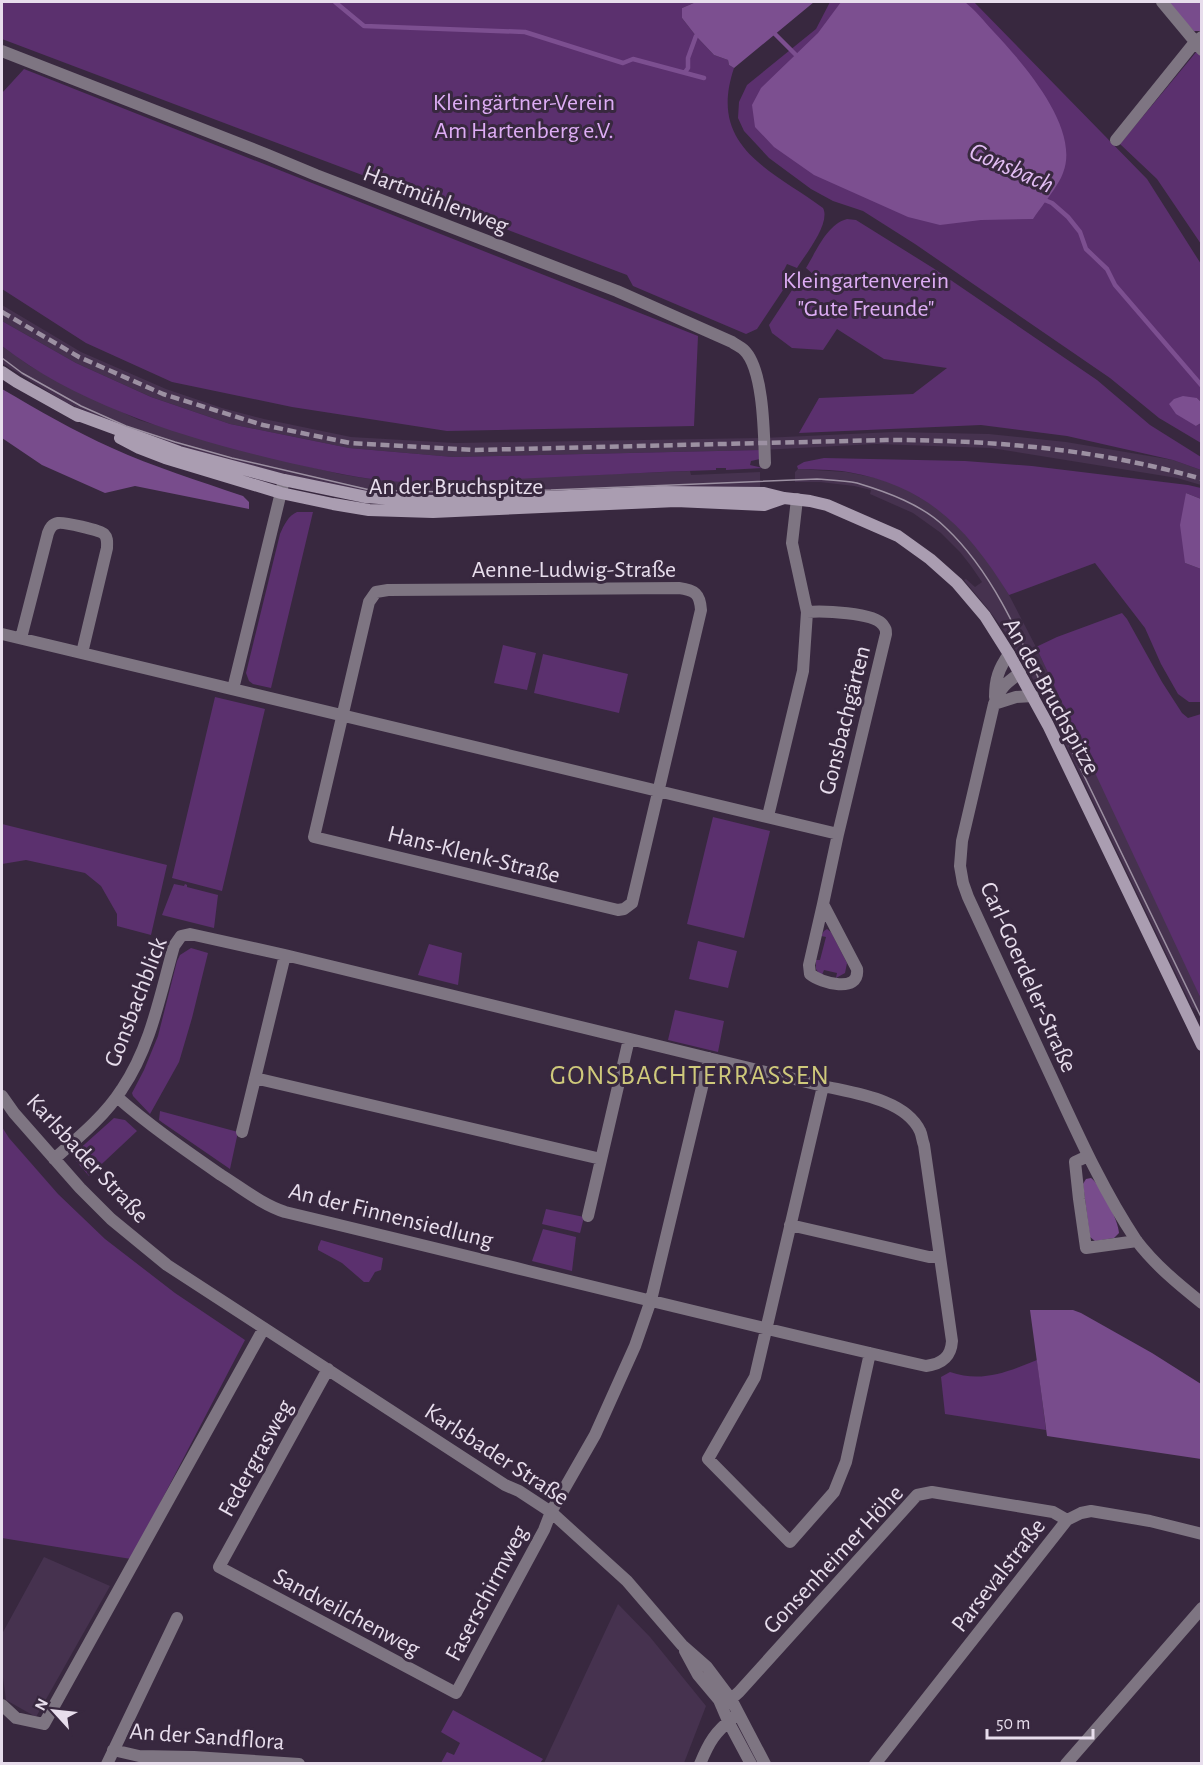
<svg xmlns="http://www.w3.org/2000/svg" width="1203" height="1765" viewBox="0 0 1203 1765" font-family="'Alegreya Sans',sans-serif">
  <style>
    .built { fill: #46324f }
    .green { fill: #5b306e }
    .forest { fill: #784c8c }
    .water { fill: #7c4f90 }
    .lines { fill: none; stroke-linecap: round; stroke-linejoin: round }
    .stream { stroke: #7c4f90; stroke-width: 4.5 }
    .street { stroke: #7e7582; stroke-width: 12 }
    .secondary { stroke: #aa9db1; stroke-width: 12 }
    .tram { stroke: #9c90a2; stroke-width: 1.5 }
    .rail { stroke: #9c90a2; stroke-width: 4.5; stroke-dasharray: 9 4.5; stroke-linecap: butt }
    .labels { text-anchor: middle; stroke-width: 6; stroke-linejoin: round; paint-order: stroke }
    .park-label { font-size: 24px; fill: #deadf5; stroke: #38283f }
    .street-label { font-size: 24px; fill: #e7ddec; stroke: #38283f }
    .water-label { font-size: 26px; font-style: italic; fill: #e2bdf4; stroke: #38283f }
    .quarter-label { font-size: 27px; letter-spacing: 1.5px; fill: #cfc97b; stroke: #38283f }
  </style>
  <rect width="100%" height="100%" fill="#38283f"/>
  <path class="built" d="M 2,305 L 81,352 L 166,389 L 222,408 L 264,419 L 351,437 L 455,443 L 760,438 L 894,432 L 989,434 L 1066,442 L 1173,460 L 1201,470 L 1201,485 L 1177,478 L 991,448 L 876,444 L 761,450 L 453,457 L 349,448 L 230,424 L 151,397 L 76,363 L 2,321 Z
    M 2,346 L 30,366 L 71,388 L 139,420 L 240,450 L 340,474 L 363,478 L 403,482 L 690,471 L 691,475 L 760,472 L 760,488 L 424,497 L 350,490 L 181,448 L 119,426 L 65,402 L 2,363 Z
    M 798,469 L 846,472 L 876,478 L 900,486 L 936,507 L 958,526 L 989,562 L 1009,595 L 1036,647 L 1176,942 L 1201,999 L 1201,1014 L 1192,1007 L 1049,710 L 1028,670 L 1005,632 L 988,609 L 964,580 L 966,579 L 975,587 L 982,582 L 971,566 L 960,552 L 941,533 L 913,513 L 870,494 L 871,490 L 854,486 L 820,482 L 795,482 L 795,472 Z
    M 44,1557 L 110,1586 L 36,1717 L 6,1700 L 2,1670 L 2,1634 Z
    M 618,1604 L 650,1637 L 706,1706 L 684,1763 L 544,1763 Z"/>
  <path class="green" d="M 2,2 L 696,2 L 682,8 L 682,18 L 696,36 L 714,55 L 728,60 L 729,65 L 734,68 C 707,148 772,170 823,208 C 831,223 805,255 797,268 L 787,264 L 783,272 L 793,275 L 757,329 L 746,334 L 633,286 L 627,275 L 2,39 Z
    M 830,2 L 974,2 L 1147,179 L 1201,264 L 1201,402 L 1197,398 L 1196,426 L 1201,423 L 1201,443 L 1159,418 L 1110,378 L 915,244 L 863,211 L 833,201 L 811,189 L 769,158 L 744,131 L 738,118 L 739,102 L 747,85 L 816,29 Z
    M 1197,51 L 1202,57 L 1201,244 L 1157,179 L 1120,144 Z
    M 24,69 L 698,336 L 694,426 L 447,431 L 292,407 L 172,382 L 86,343 L 2,289 L 2,93 Z
    M 847,219 L 856,220 L 933,268 L 1097,380 L 1150,425 L 1201,457 L 1201,470 L 1173,460 L 1067,436 L 981,425 L 799,433 L 819,398 L 913,394 L 947,368 L 884,359 L 837,329 L 823,350 L 792,348 L 772,333 L 769,325 L 802,275 L 809,279 L 813,274 L 806,268 C 816,252 827,224 847,219 Z
    M 2,321 L 76,363 L 151,397 L 230,424 L 349,448 L 453,457 L 761,450 L 760,459 L 751,461 L 750,465 L 763,468 L 726,470 L 726,468 L 716,468 L 716,470 C 649,472 582,476 516,479 C 478,481 440,484 402,482 C 364,480 327,471 290,463 C 194,441 80,407 2,346 Z
    M 824,458 L 965,461 L 1032,466 L 1188,485 L 1201,488 L 1201,499 L 1186,493 L 1185,563 L 1201,569 L 1201,702 L 1189,702 L 1178,694 L 1161,664 L 1145,628 L 1095,563 L 1009,595 C 968,529 928,486 848,472 C 831,469 814,470 798,469 L 797,466 L 804,462 Z
    M 297,512 L 313,512 L 271,688 L 253,684 L 249,681 L 246,673 L 280,534 C 284,525 288,516 297,512 Z
    M 1122,613 L 1127,619 L 1162,682 L 1182,713 L 1188,718 L 1201,714 L 1201,999 L 1036,647 L 1057,637 Z
    M 503,645 L 536,653 L 527,690 L 494,683 Z
    M 543,654 L 628,674 L 619,713 L 534,693 Z
    M 215,697 L 265,709 L 222,891 L 172,878 Z
    M 713,817 L 770,831 L 744,938 L 687,924 Z
    M 2,824 L 167,865 L 151,935 L 117,926 L 117,914 L 101,886 L 85,873 L 26,860 L 2,864 Z
    M 174,884 L 184,886 L 185,884 L 187,885 L 187,887 L 218,895 L 214,928 L 162,915 Z
    M 827,929 L 831,932 L 847,963 L 845,973 L 836,978 L 837,973 L 824,970 L 822,975 L 820,975 L 816,969 L 816,960 L 820,960 L 826,937 L 821,936 L 824,931 Z
    M 698,941 L 737,951 L 728,988 L 689,979 Z
    M 429,944 L 462,953 L 458,985 L 418,975 Z
    M 191,948 L 208,953 L 192,1018 L 179,1062 L 150,1114 L 133,1096 L 132,1093 L 144,1070 L 158,1036 L 177,961 L 180,955 Z
    M 675,1010 L 724,1021 L 718,1052 L 668,1040 Z
    M 160,1111 L 238,1132 L 230,1169 L 163,1123 L 159,1120 Z
    M 114,1118 L 125,1120 L 137,1131 L 89,1176 L 76,1161 L 75,1158 L 76,1152 Z
    M 2,1127 L 9,1138 L 58,1194 L 105,1239 L 175,1293 L 245,1340 L 131,1559 L 2,1538 Z
    M 546,1209 L 584,1217 L 580,1233 L 542,1224 Z
    M 543,1229 L 576,1237 L 572,1271 L 532,1261 Z
    M 321,1240 L 383,1258 L 381,1270 L 375,1272 L 369,1282 L 364,1282 L 342,1263 L 318,1250 L 318,1247 Z
    M 1037,1360 L 1046,1430 L 945,1414 L 941,1377 L 950,1372 C 982,1383 1007,1372 1037,1360 Z
    M 453,1710 L 543,1759 L 540,1763 L 441,1763 L 447,1752 L 454,1755 L 460,1743 L 441,1732 Z"/>
  <path class="forest" d="M 1167,2 L 1201,2 L 1201,31 L 1194,31 Z
    M 2,389 C 38,410 74,431 112,448 C 154,467 199,481 243,496 L 249,502 L 249,509 L 135,486 L 105,493 L 42,465 L 2,438 Z
    M 1186,493 L 1201,499 L 1201,569 L 1185,563 L 1180,525 Z
    M 1091,1178 C 1100,1184 1119,1221 1119,1233 L 1114,1238 L 1095,1241 L 1090,1237 L 1083,1184 L 1086,1179 Z
    M 1030,1310 L 1073,1310 L 1081,1313 L 1152,1353 L 1201,1384 L 1201,1459 L 1047,1436 Z"/>
  <path class="water" d="M 696,2 L 814,2 L 734,68 L 729,65 L 728,60 L 714,55 L 696,36 L 682,18 L 682,8 Z
    M 841,2 L 965,2 C 975,10 984,21 993,31 C 1022,62 1081,128 1063,173 C 1059,185 1041,207 1033,219 L 981,220 L 940,225 L 908,217 L 814,175 L 774,147 L 755,127 L 752,105 L 761,88 L 818,33 Z
    M 1183,396 L 1197,398 L 1201,402 L 1201,423 L 1196,426 L 1176,414 L 1169,404 L 1174,399 Z"/>
  <g class="lines">
    <path class="stream" d="M 335,2 L 364,26 L 525,32 L 623,63 L 633,59 L 704,78
      M 775,34 L 796,55
      M 685,72 L 688,68 L 688,58 L 696,36
      M 1042,199 L 1052,203 L 1068,217 L 1080,232 L 1086,249 L 1107,269 L 1115,285 L 1202,386"/>
    <path class="street" d="M 1162,2 L 1202,50
      M 2,51 L 268,155 L 316,175 L 617,291 L 732,342 C 736,345 741,347 744,350 C 764,369 764,436 765,463
      M 1116,140 L 1195,42 L 1202,37
      M 679,588 C 695,590 700,594 701,610 L 632,903 L 624,909 L 618,910 L 314,837 L 369,602 L 376,592 L 388,590 Z
      M 807,612 C 822,611 874,612 883,625 C 886,629 886,630 886,634 L 838,834 L 823,904 L 857,969 C 860,994 821,983 810,974 L 809,965 L 823,904
      M 2,634 L 838,834
      M 21,638 L 48,533 C 50,528 52,524 58,523 C 64,522 100,530 104,534 C 108,538 107,543 107,548 L 82,653
      M 1020,673 C 1006,683 1000,688 994,704 L 962,841 L 960,866 L 963,883 L 968,897 C 997,960 1027,1023 1056,1087 C 1080,1139 1104,1192 1136,1240 C 1154,1264 1178,1284 1202,1303
      M 233,689 L 284,480
      M 995,697 C 995,679 999,668 1009,654
      M 994,704 L 1016,697 L 1033,696
      M 768,816 L 803,671 L 807,612 L 792,543 L 797,499
      M 255,1078 L 601,1159
      M 823,1086 L 755,1377 L 708,1459 L 790,1542 L 834,1492 L 846,1462 L 870,1353
      M 2,1096 L 14,1113 L 80,1188 L 111,1219 L 167,1265 L 505,1485 L 519,1491 L 551,1512 L 627,1581 L 682,1645 L 707,1667 L 731,1699 L 765,1764
      M 242,1132 L 285,955
      M 1088,1156 L 1075,1162 L 1079,1199 L 1086,1248 L 1137,1241
      M 54,1159 C 78,1138 105,1116 122,1089 C 151,1046 160,995 174,946 L 181,936 L 190,934 L 285,955 L 823,1086 C 853,1093 905,1099 920,1131 C 922,1135 922,1140 924,1145 L 952,1341 C 951,1357 942,1364 926,1366 C 711,1317 499,1263 285,1212 C 261,1204 242,1188 221,1175 C 185,1150 150,1126 117,1097
      M 588,1216 L 629,1039
      M 790,1225 L 929,1257 L 940,1257
      M 328,1369 L 219,1567 L 456,1693 L 544,1530 L 551,1512 L 595,1435 L 635,1346 L 651,1300 L 709,1058
      M 685,1651 L 698,1675 L 719,1700 L 728,1721 L 751,1764
      M 2,1705 L 16,1718 L 44,1724 L 264,1328
      M 722,1707 L 739,1692 L 917,1495 L 932,1492 L 1053,1512 L 1067,1520
      M 113,1750 L 139,1756 L 194,1757 L 299,1764
      M 107,1764 L 177,1618
      M 700,1764 C 709,1742 715,1732 734,1717
      M 875,1764 L 1067,1520 L 1081,1513 L 1091,1511 L 1150,1521 L 1202,1534
      M 1066,1764 L 1202,1608"/>
    <path class="secondary" d="M 2,372 L 17,382 L 78,416
      M 73,413 L 179,452 L 284,480 L 366,497 L 419,501 L 456,501 L 658,492 L 764,493 L 784,498 L 810,501 L 827,505 L 898,536 L 930,559 L 957,583 L 985,616 L 1009,654 L 1048,725 L 1202,1045
      M 120,438 L 139,448 L 165,458 L 281,493 L 333,504 L 369,510 L 433,512 L 676,501 L 764,505 L 784,498"/>
    <path class="tram" d="M 2,358 L 22,373 L 81,406 L 126,426 L 175,442 L 232,458 L 370,490 L 445,492 L 551,490 L 817,479 C 830,480 844,480 857,483 C 887,492 923,505 946,528 C 1000,579 1028,657 1059,724 C 1107,822 1155,920 1202,1019"/>
    <path class="rail" d="M 2,312 L 79,357 L 163,394 L 263,425 L 350,443 L 476,450 L 886,440 C 993,440 1098,449 1202,479"/>
  </g>
  <g class="labels">
    <g class="park-label">
      <text x="524" y="110">Kleingärtner-Verein<tspan x="524" dy="28">Am Hartenberg e.V.</tspan></text>
      <text x="866" y="288">Kleingartenverein<tspan x="866" dy="28">"Gute Freunde"</tspan></text>
    </g>
    <g class="street-label">
      <text transform="translate(436 199) rotate(21)" y="8">Hartmühlenweg</text>
      <text x="456" y="494">An der Bruchspitze</text>
      <text x="574" y="577">Aenne-Ludwig-Straße</text>
      <text transform="translate(1052 696) rotate(61)" y="8">An der Bruchspitze</text>
      <text transform="translate(844 720) rotate(-76)" y="8">Gonsbachgärten</text>
      <text transform="translate(474 854) rotate(14)" y="8">Hans-Klenk-Straße</text>
      <text transform="translate(1029 977) rotate(66)" y="8">Carl-Goerdeler-Straße</text>
      <text transform="translate(135 1002) rotate(-69)" y="8">Gonsbachblick</text>
      <text transform="translate(88 1158) rotate(47)" y="8">Karlsbader Straße</text>
      <text transform="translate(391 1215) rotate(14)" y="8">An der Finnensiedlung</text>
      <text transform="translate(497 1454) rotate(33)" y="8">Karlsbader Straße</text>
      <text transform="translate(255 1458) rotate(-61)" y="8">Federgrasweg</text>
      <text transform="translate(833 1559) rotate(-47)" y="8">Gonsenheimer Höhe</text>
      <text transform="translate(998 1575) rotate(-52)" y="8">Parsevalstraße</text>
      <text transform="translate(486 1593) rotate(-62)" y="8">Faserschirmweg</text>
      <text transform="translate(347 1612) rotate(28)" y="8">Sandveilchenweg</text>
      <text transform="translate(207 1736) rotate(4)" y="8">An der Sandflora</text>
    </g>
    <g class="water-label">
      <text transform="translate(1012 167) rotate(24)" y="9">Gonsbach</text>
    </g>
    <g class="quarter-label">
      <text x="690" y="1084">GONSBACHTERRASSEN</text>
    </g>
  </g>
  <rect width="1203" height="1765" fill="none" stroke="#e7ddec" stroke-width="6"/>
  <g transform="translate(54 1711) rotate(297)" stroke="#38283f" stroke-width="4.5" paint-order="stroke">
  <path d="M0-4.5L10 22L0 15L-10 22Z" fill="#e7ddec"/>
  <text y="-9" font-size="16" font-weight="bold" text-anchor="middle" fill="#e7ddec">N</text>
  </g>
  <path d="M987 1729v9h106v-9" fill="none" stroke="#e7ddec" stroke-width="3"/>
  <text x="996" y="1729" font-size="18" fill="#e7ddec" stroke="#38283f" stroke-width="4.5" paint-order="stroke">50 m</text>
</svg>
